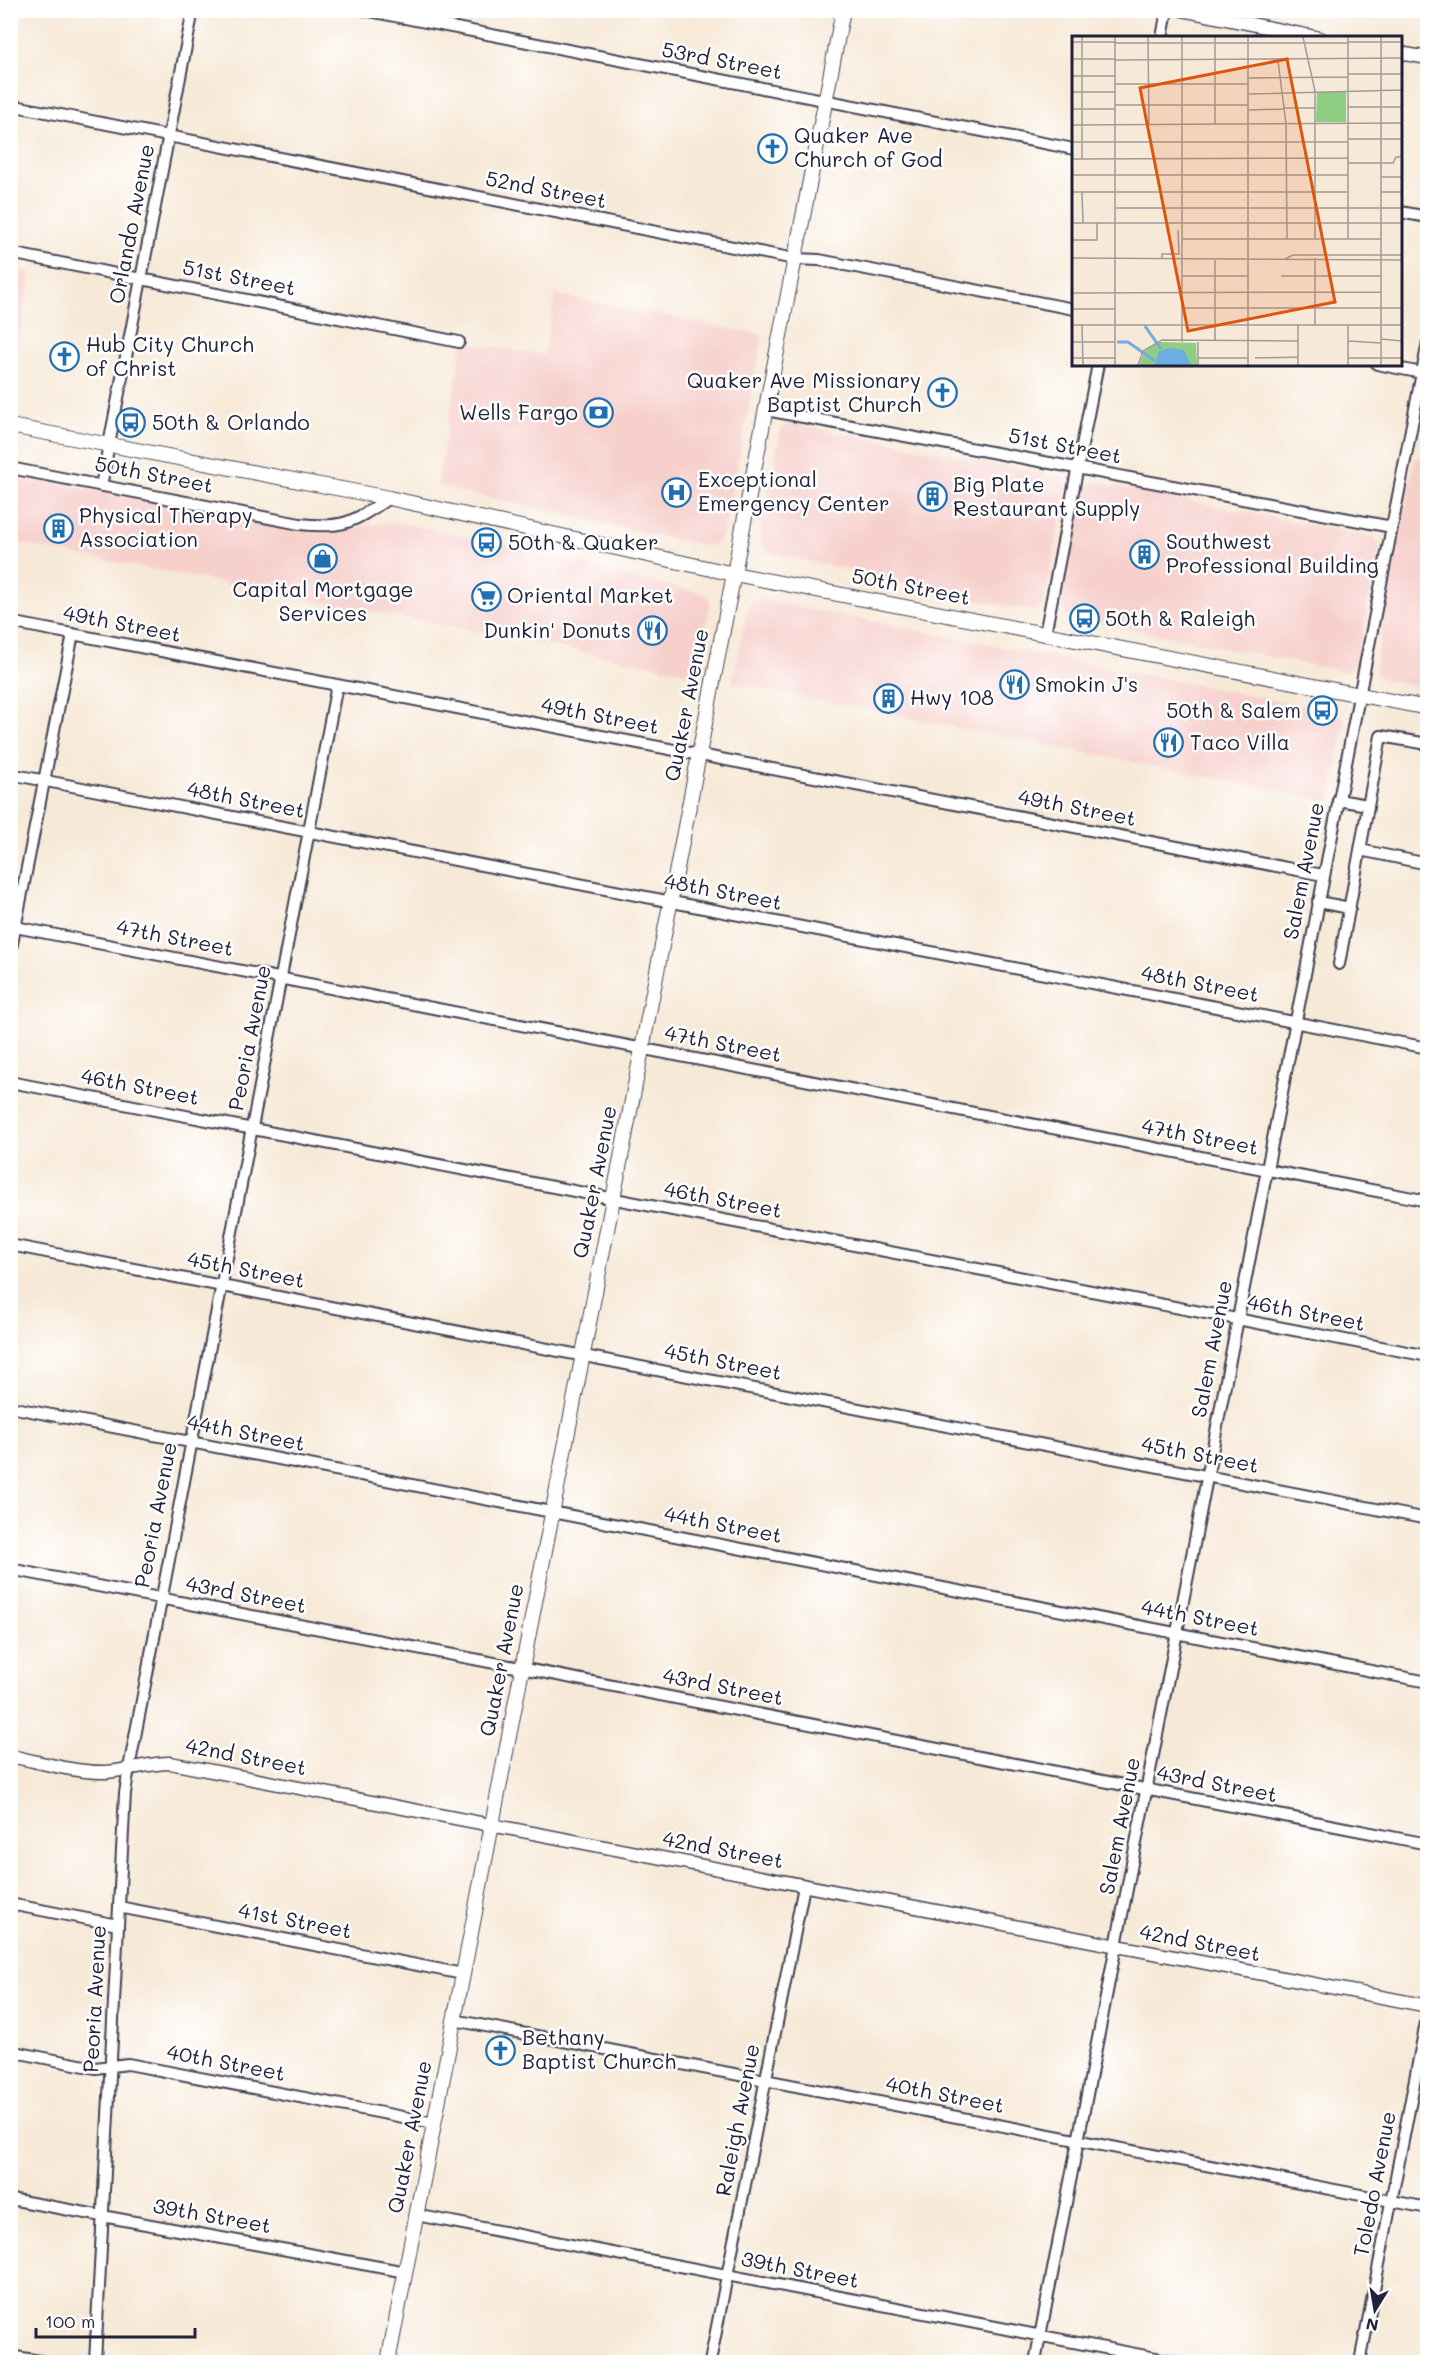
<svg xmlns="http://www.w3.org/2000/svg" width="1438" height="2373" viewBox="0 0 1438 2373" font-family="Mali,sans-serif">
  <style>
    .built { fill: #f7d0cc }
    .lines { fill: none; stroke-linecap: round; stroke-linejoin: round }
    .minor-casing { stroke: #424052; stroke-width: 14 }
    .tertiary-casing { stroke: #424052; stroke-width: 15 }
    .secondary-casing { stroke: #424052; stroke-width: 16 }
    .minor { stroke: #fff; stroke-width: 10 }
    .tertiary { stroke: #fff; stroke-width: 12 }
    .secondary { stroke: #fff; stroke-width: 14 }
    .labels { text-anchor: middle; stroke-width: 5; stroke-linejoin: round; paint-order: stroke }
    .street-label { font-size: 21px; fill: #22223b; stroke: #fff }
    .poi-label { font-size: 21px; fill: #22223b; stroke: #fff; text-anchor: start }
    .inset-river { fill: none; stroke: #6eade1; stroke-width: 3 }
    .inset-road { fill: none; stroke: #a29999; stroke-width: 1.5 }
    .view { fill: #de560e; fill-opacity: 0.15; stroke: #de560e; stroke-width: 3 }
    .inset-edge { fill: none; stroke: #22223b; stroke-width: 3 }
  </style>
  <rect width="100%" height="100%" fill="#fff"/>
  <filter id="ink" filterUnits="userSpaceOnUse"><feTurbulence type="fractalNoise" baseFrequency=".0167" numOctaves="2"/><feDisplacementMap in="SourceGraphic" scale="12" xChannelSelector="R" yChannelSelector="G"/><feConvolveMatrix kernelMatrix="1 2 1 2 8 2 1 2 1" color-interpolation-filters="sRGB"/></filter>
  <filter id="wash" filterUnits="userSpaceOnUse"><feTurbulence type="fractalNoise" baseFrequency=".008" numOctaves="4" result="noise"/><feDisplacementMap in="SourceGraphic" scale="24" xChannelSelector="R" yChannelSelector="G"/><feGaussianBlur stdDeviation="1.35" result="paint"/><feColorMatrix in="noise" values="0 0 0 0 0 0 0 0 0 0 0 0 0 0 0 0 0 1.4 0 .05"/><feComposite in="paint" operator="in"/></filter>
  <g filter="url(#wash)">
    <rect width="100%" height="100%" fill="#f7e9d7"/>
    <path class="built" d="M 11,269 L 31,273 L 11,381 L 10,269 Z
      M 556,295 L 763,335 L 724,533 L 717,543 L 706,546 L 437,486 L 463,342 L 544,355 Z
      M 790,423 L 1062,476 L 1067,481 L 1066,490 L 1044,604 L 1037,610 L 1023,609 L 918,589 L 856,571 L 773,554 L 766,551 L 761,544 L 761,531 L 780,433 L 783,427 Z
      M 1415,458 L 1427,458 L 1427,688 L 1383,679 L 1377,676 L 1374,670 Z
      M 10,475 L 321,534 L 344,532 L 368,524 L 397,522 L 516,547 L 624,576 L 705,594 L 709,598 L 710,604 L 697,674 L 11,542 Z
      M 1092,482 L 1374,537 L 1378,542 L 1379,548 L 1355,668 L 1345,672 L 1066,616 L 1062,604 L 1084,488 Z
      M 762,600 L 1335,712 L 1341,716 L 1345,723 L 1330,801 L 732,683 L 747,610 L 751,603 Z"/>
  </g>
  <g filter="url(#ink)">
    <g class="lines">
      <defs>
        <path id="minor" d="M 364,10 L 1074,149
          M 1162,38 L 1167,10
          M 10,105 L 795,259 L 819,260 L 1074,309
          M 1400,212 L 1428,217
          M 10,253 L 459,342
          M 1377,364 L 1427,374
          M 766,410 L 1392,527
          M 10,468 L 300,524 C 344,529 353,522 389,498
          M 101,486 L 193,10
          M 10,622 L 1323,875
          M 1045,634 L 1098,364
          M 10,774 L 1428,1048
          M 1338,800 L 1368,805
          M 1360,850 L 1428,864
          M 1318,902 L 1350,908
          M 10,926 L 1428,1201
          M 10,954 L 73,634
          M 1339,964 L 1381,736 L 1428,744
          M 10,1082 L 1428,1356
          M 10,1245 L 1428,1519
          M 10,1407 L 1428,1682
          M 10,1569 L 1428,1844
          M 10,1904 L 118,1925
          M 119,1907 L 463,1974
          M 454,2020 L 1428,2208
          M 10,2051 L 95,2068 L 128,2064 L 434,2123
          M 10,2199 L 406,2272
          M 416,2215 L 1177,2362
          M 10,2356 L 46,2362
          M 95,2362 L 125,1793 L 129,1768 L 337,685
          M 710,2362 L 804,1886
          M 1035,2362 L 1428,342
          M 1360,2362 L 1428,2012"/>
        <path id="tertiary" d="M 1182,10 L 1320,38
          M 1400,53 L 1428,58
          M 10,1756 C 41,1762 75,1773 106,1772 C 127,1771 147,1763 170,1763 L 1428,2006"/>
        <path id="secondary" d="M 10,426 L 389,498 L 734,574 L 1428,708
          M 388,2362 L 843,10"/>
      </defs>
      <use href="#minor" class="minor-casing"/>
      <use href="#tertiary" class="tertiary-casing"/>
      <use href="#secondary" class="secondary-casing"/>
      <use href="#minor" class="minor"/>
      <use href="#tertiary" class="tertiary"/>
      <use href="#secondary" class="secondary"/>
    </g>
  </g>
  <defs>
    <symbol id="church-ring" viewBox="-11 -11 22 22"><circle r="9.5" fill="#fff" stroke="#1f6fb2" stroke-width="1.5"/><path d="M-1.2-6h2.4v3.5h3.3v2.4h-3.3V6h-2.4V-.1h-3.3v-2.4h3.3Z" fill="#1f6fb2"/></symbol>
    <symbol id="bank-ring" viewBox="-11 -11 22 22"><circle r="9.5" fill="#fff" stroke="#1f6fb2" stroke-width="1.5"/><path d="M-6-4H6V4H-6ZM0-2.3a2.3 2.3 0 1 0 0 4.6a2.3 2.3 0 1 0 0-4.6Z" fill="#1f6fb2"/></symbol>
    <symbol id="bus-ring" viewBox="-11 -11 22 22"><circle r="9.5" fill="#fff" stroke="#1f6fb2" stroke-width="1.5"/><path d="M-5-6H5V4H4V6H2V4H-2V6H-4V4H-5ZM-3.5-4V0h7V-4ZM-3.5 1.2v1.5H-2V1.2ZM2 1.2v1.5H3.5V1.2Z" fill="#1f6fb2"/></symbol>
    <symbol id="hospital-ring" viewBox="-11 -11 22 22"><circle r="9.5" fill="#fff" stroke="#1f6fb2" stroke-width="1.5"/><path d="M-5-5h3v3.5h4V-5h3V5h-3V1.5h-4V5h-3Z" fill="#1f6fb2"/></symbol>
    <symbol id="building-ring" viewBox="-11 -11 22 22"><circle r="9.5" fill="#fff" stroke="#1f6fb2" stroke-width="1.5"/><path d="M-4-6H4V6H1V3H-1V6H-4ZM-2.5-4.3h1.7v1.8h-1.7ZM.8-4.3h1.7v1.8H.8ZM-2.5-1h1.7V.8h-1.7ZM.8-1h1.7V.8H.8Z" fill="#1f6fb2"/></symbol>
    <symbol id="shop-ring" viewBox="-11 -11 22 22"><circle r="9.5" fill="#fff" stroke="#1f6fb2" stroke-width="1.5"/><path d="M-5-2.5h2.3a2.7 3.5 0 0 1 5.4 0H5L5.5 6h-11ZM-1.5-2.5h3a1.5 2.3 0 0 0-3 0Z" fill="#1f6fb2"/></symbol>
    <symbol id="supermarket-ring" viewBox="-11 -11 22 22"><circle r="9.5" fill="#fff" stroke="#1f6fb2" stroke-width="1.5"/><path d="M-6-5.5h2.5l.6 2H6L4.5 2H-2.5L-4.4-4H-6ZM-1.5 3.2a1.3 1.3 0 1 0 .1 0ZM3 3.2a1.3 1.3 0 1 0 .1 0Z" fill="#1f6fb2"/></symbol>
    <symbol id="restaurant-ring" viewBox="-11 -11 22 22"><circle r="9.5" fill="#fff" stroke="#1f6fb2" stroke-width="1.5"/><path d="M-5-6h1v4h1v-4h1v4h1v-4h1v5L-1.5 .5V6h-2V.5L-5-1ZM5-6V6H3V1.5H1.5Q1.5-4 5-6Z" fill="#1f6fb2"/></symbol>
  </defs>
  <g fill-rule="evenodd">
    <use href="#church-ring" x="756" y="132" width="33" height="33"/>
    <use href="#church-ring" x="48" y="340" width="33" height="33"/>
    <use href="#church-ring" x="926" y="376" width="33" height="33"/>
    <use href="#bank-ring" x="582" y="396" width="33" height="33"/>
    <use href="#bus-ring" x="114" y="406" width="33" height="33"/>
    <use href="#hospital-ring" x="660" y="476" width="33" height="33"/>
    <use href="#building-ring" x="916" y="480" width="33" height="33"/>
    <use href="#building-ring" x="42" y="512" width="33" height="33"/>
    <use href="#bus-ring" x="470" y="526" width="33" height="33"/>
    <use href="#building-ring" x="1128" y="538" width="33" height="33"/>
    <use href="#shop-ring" x="306" y="542" width="33" height="33"/>
    <use href="#supermarket-ring" x="470" y="580" width="33" height="33"/>
    <use href="#bus-ring" x="1068" y="602" width="33" height="33"/>
    <use href="#restaurant-ring" x="636" y="614" width="33" height="33"/>
    <use href="#restaurant-ring" x="998" y="668" width="33" height="33"/>
    <use href="#building-ring" x="872" y="682" width="33" height="33"/>
    <use href="#bus-ring" x="1306" y="694" width="33" height="33"/>
    <use href="#restaurant-ring" x="1152" y="726" width="33" height="33"/>
    <use href="#church-ring" x="484" y="2034" width="33" height="33"/>
  </g>
  <g class="labels">
    <g class="street-label">
      <text transform="translate(722 61) rotate(11)" y="7">53rd Street</text>
      <text transform="translate(546 190) rotate(11)" y="7">52nd Street</text>
      <text transform="translate(132 224) rotate(-79)" y="7">Orlando Avenue</text>
      <text transform="translate(239 278) rotate(11)" y="7">51st Street</text>
      <text transform="translate(1065 446) rotate(11)" y="7">51st Street</text>
      <text transform="translate(154 475) rotate(11)" y="7">50th Street</text>
      <text transform="translate(911 587) rotate(11)" y="7">50th Street</text>
      <text transform="translate(122 624) rotate(11)" y="7">49th Street</text>
      <text transform="translate(687 705) rotate(-79)" y="7">Quaker Avenue</text>
      <text transform="translate(600 716) rotate(11)" y="7">49th Street</text>
      <text transform="translate(246 800) rotate(11)" y="7">48th Street</text>
      <text transform="translate(1077 808) rotate(11)" y="7">49th Street</text>
      <text transform="translate(1304 871) rotate(-79)" y="7">Salem Avenue</text>
      <text transform="translate(723 892) rotate(11)" y="7">48th Street</text>
      <text transform="translate(175 938) rotate(11)" y="7">47th Street</text>
      <text transform="translate(1200 984) rotate(11)" y="7">48th Street</text>
      <text transform="translate(250 1038) rotate(-79)" y="7">Peoria Avenue</text>
      <text transform="translate(723 1044) rotate(11)" y="7">47th Street</text>
      <text transform="translate(140 1087) rotate(11)" y="7">46th Street</text>
      <text transform="translate(1200 1137) rotate(11)" y="7">47th Street</text>
      <text transform="translate(595 1182) rotate(-79)" y="7">Quaker Avenue</text>
      <text transform="translate(723 1200) rotate(11)" y="7">46th Street</text>
      <text transform="translate(246 1270) rotate(11)" y="7">45th Street</text>
      <text transform="translate(1306 1313) rotate(11)" y="7">46th Street</text>
      <text transform="translate(1212 1349) rotate(-79)" y="7">Salem Avenue</text>
      <text transform="translate(723 1362) rotate(11)" y="7">45th Street</text>
      <text transform="translate(246 1433) rotate(11)" y="7">44th Street</text>
      <text transform="translate(1200 1455) rotate(11)" y="7">45th Street</text>
      <text transform="translate(156 1515) rotate(-79)" y="7">Peoria Avenue</text>
      <text transform="translate(723 1525) rotate(11)" y="7">44th Street</text>
      <text transform="translate(246 1595) rotate(11)" y="7">43rd Street</text>
      <text transform="translate(1200 1618) rotate(11)" y="7">44th Street</text>
      <text transform="translate(502 1660) rotate(-79)" y="7">Quaker Avenue</text>
      <text transform="translate(723 1687) rotate(11)" y="7">43rd Street</text>
      <text transform="translate(246 1757) rotate(11)" y="7">42nd Street</text>
      <text transform="translate(1217 1784) rotate(11)" y="7">43rd Street</text>
      <text transform="translate(1120 1826) rotate(-79)" y="7">Salem Avenue</text>
      <text transform="translate(723 1850) rotate(11)" y="7">42nd Street</text>
      <text transform="translate(295 1921) rotate(11)" y="7">41st Street</text>
      <text transform="translate(1200 1943) rotate(11)" y="7">42nd Street</text>
      <text transform="translate(95 1999) rotate(-87)" y="7">Peoria Avenue</text>
      <text transform="translate(226 2063) rotate(11)" y="7">40th Street</text>
      <text transform="translate(945 2095) rotate(11)" y="7">40th Street</text>
      <text transform="translate(738 2120) rotate(-79)" y="7">Raleigh Avenue</text>
      <text transform="translate(410 2137) rotate(-79)" y="7">Quaker Avenue</text>
      <text transform="translate(1375 2184) rotate(-79)" y="7">Toledo Avenue</text>
      <text transform="translate(212 2216) rotate(10)" y="7">39th Street</text>
      <text transform="translate(800 2270) rotate(11)" y="7">39th Street</text>
    </g>
    <g class="poi-label">
      <text x="794" y="143">Quaker Ave<tspan x="794" dy="24">Church of God</tspan></text>
      <text x="86" y="352">Hub City Church<tspan x="86" dy="24">of Christ</tspan></text>
      <text x="921" y="388" text-anchor="end">Quaker Ave Missionary<tspan x="921" dy="24">Baptist Church</tspan></text>
      <text x="578" y="420" text-anchor="end">Wells Fargo</text>
      <text x="152" y="430">50th &amp; Orlando</text>
      <text x="698" y="487">Exceptional<tspan x="698" dy="24">Emergency Center</tspan></text>
      <text x="953" y="492">Big Plate<tspan x="953" dy="24">Restaurant Supply</tspan></text>
      <text x="79" y="523">Physical Therapy<tspan x="79" dy="24">Association</tspan></text>
      <text x="1166" y="549">Southwest<tspan x="1166" dy="24">Professional Building</tspan></text>
      <text x="508" y="550">50th &amp; Quaker</text>
      <text x="323" y="597" text-anchor="middle">Capital Mortgage<tspan x="323" dy="24">Services</tspan></text>
      <text x="507" y="603">Oriental Market</text>
      <text x="1105" y="626">50th &amp; Raleigh</text>
      <text x="631" y="638" text-anchor="end">Dunkin' Donuts</text>
      <text x="1035" y="692">Smokin J's</text>
      <text x="910" y="705">Hwy 108</text>
      <text x="1301" y="718" text-anchor="end">50th &amp; Salem</text>
      <text x="1190" y="750">Taco Villa</text>
      <text x="522" y="2045">Bethany<tspan x="522" dy="24">Baptist Church</tspan></text>
    </g>
  </g>
  <g transform="translate(1072 36)">
    <rect width="330" height="330" fill="#f7e9d7"/>
    <path d="M 245,56 L 274,56 L 274,86 L 244,86 ZM 86,306 L 124,307 L 125,329 L 67,329 L 72,316 Z" fill="#8fcd83"/>
    <path d="M 98,312 L 112,314 L 119,329 L 83,329 L 87,315 Z" fill="#6eade1"/>
    <path class="inset-river" d="M 73,290 L 89,313M 45,306 L 56,306 L 83,325"/>
    <path class="inset-road" d="M 10,1 L 10,123M 43,1 L 43,329M 76,1 L 77,89M 110,1 L 110,306M 176,1 L 176,329M 231,1 L 243,55 L 243,203M 276,1 L 276,203M 309,1 L 309,329M 0,6 L 43,6M 276,6 L 330,6M 43,7 L 276,7M 0,23 L 43,23M 43,24 L 330,22M 206,25 L 214,88 L 215,203M 276,38 L 330,38M 0,40 L 43,40M 176,42 L 276,41M 43,48 L 176,48M 0,56 L 43,56M 176,58 L 330,54M 43,69 L 176,69M 276,71 L 330,71M 212,72 L 243,72M 0,73 L 43,73M 176,74 L 213,73M 0,89 L 330,87M 143,89 L 143,1M 276,103 L 330,103M 0,106 L 276,106M 0,123 L 276,122M 276,127 L 321,127 L 324,121 L 330,121M 0,139 L 276,139M 309,141 L 330,141M 0,156 L 276,156M 10,156 L 11,187M 309,156 L 330,156M 44,172 L 330,172M 0,187 L 330,187M 110,203 L 309,203M 0,204 L 25,204 L 25,187M 0,222 L 330,224M 90,222 L 90,218 L 107,218 L 106,194M 243,222 L 243,289M 213,223 L 221,219 L 330,219M 110,240 L 176,240M 209,240 L 309,240M 0,257 L 309,256M 110,272 L 330,272M 0,273 L 43,273M 0,289 L 330,289M 10,289 L 11,329M 276,289 L 276,329M 309,303 L 330,305M 143,305 L 143,223M 276,305 L 309,307M 0,306 L 43,306M 126,306 L 126,329M 0,322 L 43,322M 126,322 L 176,322M 183,322 L 226,321M 276,322 L 330,322M 66,329 L 71,315 L 90,304 L 226,305M 226,329 L 226,289"/>
    <path class="view" d="M 215,23 L 263,266 L 116,295 L 68,52 Z"/>
    <rect width="330" height="330" class="inset-edge"/>
  </g>
  <rect width="1438" height="2373" fill="none" stroke="#fff" stroke-width="36"/>
  <g transform="translate(1375 2310) rotate(191)" stroke="#ffffff" stroke-width="4.5" paint-order="stroke">
  <path d="M0-4.5L10 22L0 15L-10 22Z" fill="#22223b"/>
  <text y="-9" font-size="16" font-weight="bold" text-anchor="middle" fill="#22223b">N</text>
  </g>
  <path d="M36 2328v9h159v-9" fill="none" stroke="#22223b" stroke-width="3"/>
  <text x="45" y="2328" font-size="18" fill="#22223b" stroke="#ffffff" stroke-width="4.5" paint-order="stroke">100 m</text>
</svg>
